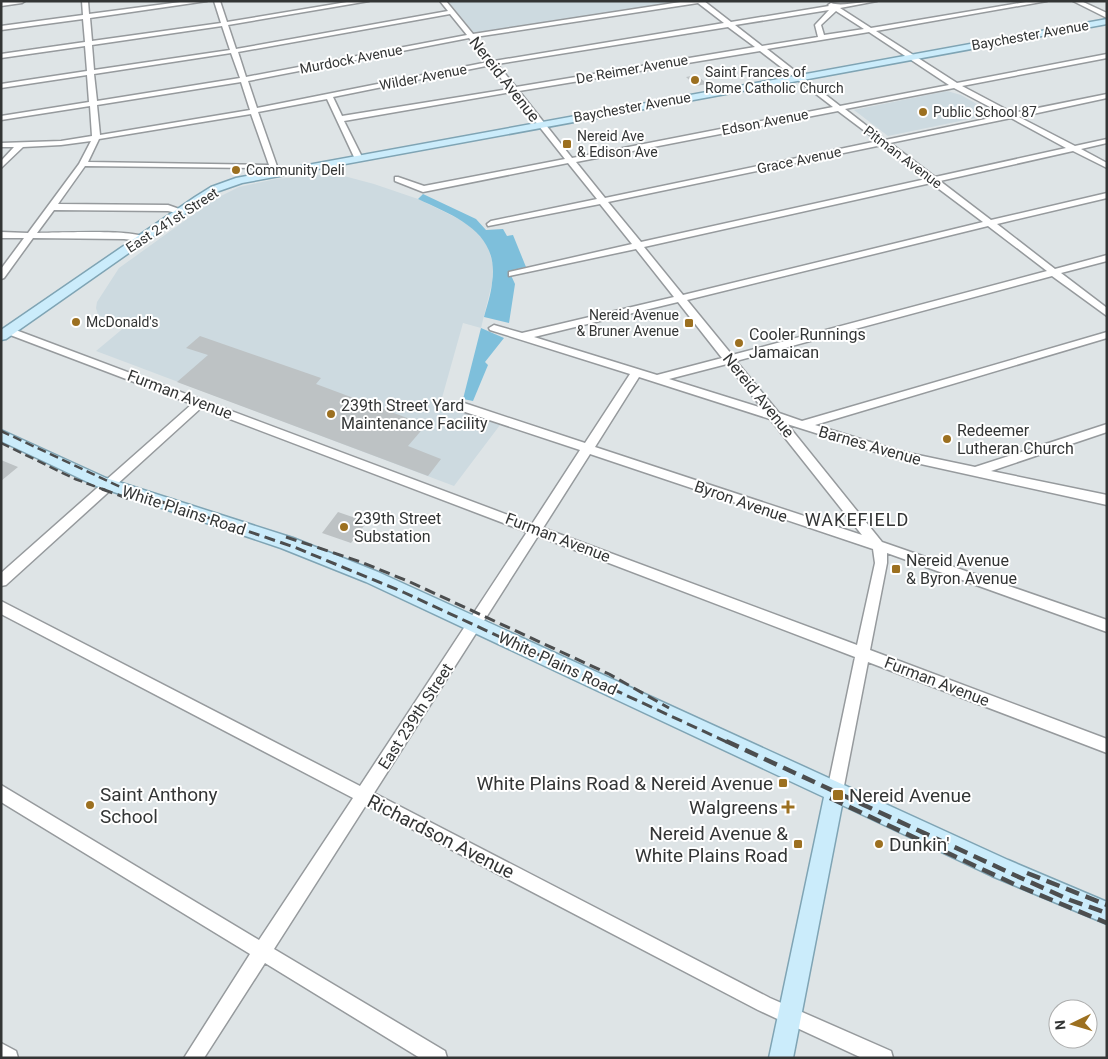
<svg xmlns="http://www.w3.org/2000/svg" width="1108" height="1059" viewBox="0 0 1108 1059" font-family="Roboto,sans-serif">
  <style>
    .built { fill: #cddae0 }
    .green { fill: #7ebfdb }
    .building { fill: #bdc2c4 }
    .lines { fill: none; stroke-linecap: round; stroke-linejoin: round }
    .minor-casing { stroke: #969a9d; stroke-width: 3 }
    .major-casing { stroke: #7fa4b4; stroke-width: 3 }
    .minor { fill: #fff; fill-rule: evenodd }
    .major { fill: #cbecfb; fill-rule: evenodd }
    .rail-far2 { stroke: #4c4e4f; stroke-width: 2.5; stroke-dasharray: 9 4.5; stroke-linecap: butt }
    .rail-far1 { stroke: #4c4e4f; stroke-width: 3; stroke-dasharray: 11 5.5; stroke-linecap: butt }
    .rail { stroke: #4c4e4f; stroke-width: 4.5; stroke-dasharray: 14 7; stroke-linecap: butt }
    .poi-dot { fill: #9c7020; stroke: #fff; stroke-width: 2 }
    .labels { text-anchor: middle; stroke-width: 4; stroke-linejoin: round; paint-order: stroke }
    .far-street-label { font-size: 14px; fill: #333535; stroke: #fff }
    .far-poi-label { font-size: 14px; fill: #333535; stroke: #fff; text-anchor: start }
    .street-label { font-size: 16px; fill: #333535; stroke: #fff }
    .poi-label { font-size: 16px; fill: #333535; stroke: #fff; text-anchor: start }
    .neighbourhood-label { font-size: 18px; letter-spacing: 1px; fill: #333535; stroke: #fff }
    .near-poi-label { font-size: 19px; fill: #333535; stroke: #fff; text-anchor: end }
    .near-street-label { font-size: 19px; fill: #333535; stroke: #fff }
  </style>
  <rect width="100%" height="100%" fill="#dee4e6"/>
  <path class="built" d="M 448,1 L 691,1 L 475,34 Z
    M 947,91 L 961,95 L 994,114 L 888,136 L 854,110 Z
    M 318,175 L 344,176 L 374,184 L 418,199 L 463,221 L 478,233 L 487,244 L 493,265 L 492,283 L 481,328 L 463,323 L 440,405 L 500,425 L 454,486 L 96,351 L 126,326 L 98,315 L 96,308 L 97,302 L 119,268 L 215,199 L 239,187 L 276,179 Z"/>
  <path class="green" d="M 423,194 L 476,219 L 486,230 L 503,229 L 507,236 L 513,235 L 526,267 L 509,271 L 515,284 L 509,323 L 484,317 C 487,306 491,294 492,283 C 500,232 456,217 418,199 Z
    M 481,328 L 504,338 L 485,362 L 488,365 L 473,401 L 463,399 Z"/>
  <path class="building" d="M 697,75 L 707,84 L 696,86 L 686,77 Z
    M 200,336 L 321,378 L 316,384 L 426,425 L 408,446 L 441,459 L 428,476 L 177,382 L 208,355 L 186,348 Z
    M 1,460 L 18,467 L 1,481 Z
    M 338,512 L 367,522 L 351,543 L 322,533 Z"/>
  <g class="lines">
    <defs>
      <path id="minor" d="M 25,1 L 22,3 L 1,6 L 1,2 Z
        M 82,1 L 88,1 L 89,14 L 188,1 L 207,1 L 90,18 L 92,41 L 221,23 L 214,1 L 220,1 L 227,22 L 353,1 L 369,1 L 228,25 L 236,49 L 448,11 L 440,1 L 446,1 L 473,34 L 687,1 L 704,1 L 731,22 L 829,6 L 828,5 L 831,3 C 841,7 864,1 877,1 L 840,8 L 871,28 L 1032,1 L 1047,1 L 876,31 L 957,83 L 1107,54 L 1107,58 L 962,86 L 1013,113 L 1107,94 L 1107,98 L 1019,117 L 1075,146 L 1107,139 L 1107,143 L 1081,149 L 1107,163 L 1107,168 L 1073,151 L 940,181 L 991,220 L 1107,193 L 1107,198 L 997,224 L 1055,269 L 1107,255 L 1107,261 L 1061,273 L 1107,308 L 1107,316 L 1052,276 L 736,361 L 779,413 L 802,421 L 1107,332 L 1107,338 L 815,425 L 899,451 L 975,467 L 1107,424 L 1107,432 L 991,471 L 1107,495 L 1107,505 L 898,459 L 787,424 L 882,542 L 1107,620 L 1107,632 L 887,553 L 887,563 L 870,650 L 1107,739 L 1107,753 L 868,662 L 843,791 L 841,796 L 835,799 L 829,796 L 827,791 L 855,657 L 538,536 L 374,793 L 770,998 L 891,1051 L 893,1058 L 862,1058 L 758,1010 L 366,805 L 274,949 L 445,1051 L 447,1058 L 420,1058 L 265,963 L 204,1058 L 184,1058 L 250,954 L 1,802 L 1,785 L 259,940 L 353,798 L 1,614 L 1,601 L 360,786 L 527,532 L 201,408 L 6,585 L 1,586 L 1,573 L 192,404 L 5,333 L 4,331 L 9,328 L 13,329 L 532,524 L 580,450 L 456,409 L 454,406 L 456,403 L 464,403 L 585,443 L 630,374 L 490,330 L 489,328 L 494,325 L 522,333 L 674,297 L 636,249 L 509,276 L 509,272 L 632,244 L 600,204 L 488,226 L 487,224 L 491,221 L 597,199 L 568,163 L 423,192 L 395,181 L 395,177 L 398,177 L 424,186 L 565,159 L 512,92 L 344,121 L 362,157 L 358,159 L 354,157 L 327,99 L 258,112 L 279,172 L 275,174 L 264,169 L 255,168 L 85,166 L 58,204 L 168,205 L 185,211 L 181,214 L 168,211 L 54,210 L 37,233 C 56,233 135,229 146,238 L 142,241 L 124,239 L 33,238 L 4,278 L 1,279 L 1,269 L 24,238 L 1,238 L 1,232 L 28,233 L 79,164 L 91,141 L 61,145 L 23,147 L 1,168 L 1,161 L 14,147 L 1,147 L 1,143 L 61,141 L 92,136 L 90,106 L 1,120 L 1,116 L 89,102 L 87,75 L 1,88 L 1,84 L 87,71 L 85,46 L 1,58 L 1,54 L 85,42 L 83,19 L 1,30 L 1,26 L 83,15 ZM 698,3 L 724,23 L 494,61 L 475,37 ZM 829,10 L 815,25 L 818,37 L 762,46 L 735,25 ZM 836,11 L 864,29 L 824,35 L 821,25 ZM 450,14 L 467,35 L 246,77 L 238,52 ZM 222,26 L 230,50 L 94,70 L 92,45 ZM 728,27 L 755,47 L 516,87 L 497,64 ZM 869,32 L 949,85 L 840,106 L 767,49 ZM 469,38 L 488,62 L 257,108 L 248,81 ZM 760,51 L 833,107 L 572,158 L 519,91 ZM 231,53 L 240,78 L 97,101 L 94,74 ZM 491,65 L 509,89 L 342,116 L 333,97 ZM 241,82 L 250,110 L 100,135 L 97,105 ZM 954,88 L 1005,115 L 885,140 L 845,109 ZM 838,111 L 878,141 L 605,198 L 576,162 ZM 251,114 L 269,165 L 88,162 L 99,139 ZM 1011,118 L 1066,148 L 935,177 L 890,143 ZM 882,145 L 926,179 L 641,242 L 608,202 ZM 931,183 L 983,222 L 683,295 L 644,247 ZM 988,226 L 1047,271 L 732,355 L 687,300 ZM 678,302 L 722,358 L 657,375 L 534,337 ZM 727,364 L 762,408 L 669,379 ZM 639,377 L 770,419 L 862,535 L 595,447 ZM 590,454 L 873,549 L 875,563 L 857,645 L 543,528 Z
        M 1073,1 L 1081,1 L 1107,13 L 1107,18 Z
        M 1,1043 L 16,1051 L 18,1058 L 1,1058 Z"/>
      <path id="major" d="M 1107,19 L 1107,24 L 242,183 L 219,191 L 203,201 L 6,339 L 1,340 L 1,330 L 195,197 L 211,187 L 236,178 Z
        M 1,430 L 106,478 L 293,538 L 378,572 L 1008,860 L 1107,902 L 1107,924 L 992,876 L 842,805 L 793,1058 L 769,1058 L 824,797 L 366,582 L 281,548 L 96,486 L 1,441 Z"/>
    </defs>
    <use href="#minor" class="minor-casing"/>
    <use href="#major" class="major-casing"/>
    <use href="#minor" class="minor"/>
    <use href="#major" class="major"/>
    <path class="rail-far2" d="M 1,431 L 127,490
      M 1,443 L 75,479 L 105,490"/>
    <path class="rail-far1" d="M 102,489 L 132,500
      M 124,489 L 294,547 L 403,592 L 729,743
      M 286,537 L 361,562 L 410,582 L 609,674 L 669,708"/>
    <path class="rail" d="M 726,741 L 1021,878 L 1070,900 L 1107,913
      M 830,798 L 1016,885 L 1107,923
      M 1027,873 L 1107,905"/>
  </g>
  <g class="poi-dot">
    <circle cx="695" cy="80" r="5"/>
    <circle cx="923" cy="112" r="5"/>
    <rect x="562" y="139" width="10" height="10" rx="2.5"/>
    <circle cx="236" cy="170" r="5"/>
    <circle cx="76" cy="322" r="5"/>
    <rect x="684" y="318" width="10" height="10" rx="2.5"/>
    <circle cx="739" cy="343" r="5"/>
    <circle cx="331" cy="414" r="5"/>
    <circle cx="947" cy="439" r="5"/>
    <circle cx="344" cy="527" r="5"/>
    <rect x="891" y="564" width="10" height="10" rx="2.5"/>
    <rect x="778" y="778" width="10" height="10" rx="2.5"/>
    <rect x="832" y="789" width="12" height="12" rx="2.5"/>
    <circle cx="90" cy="805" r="5"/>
    <path d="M785.5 799.5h5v5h5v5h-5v5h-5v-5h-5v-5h5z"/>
    <rect x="793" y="839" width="10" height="10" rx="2.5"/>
    <circle cx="879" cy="844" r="5"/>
  </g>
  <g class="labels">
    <g class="far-street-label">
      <text transform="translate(1030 35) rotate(-10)" y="5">Baychester Avenue</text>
      <text transform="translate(351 59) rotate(-11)" y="5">Murdock Avenue</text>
      <text transform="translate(632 69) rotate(-10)" y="5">De Reimer Avenue</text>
      <text transform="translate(423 77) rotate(-11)" y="5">Wilder Avenue</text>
      <text transform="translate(632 107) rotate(-10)" y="5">Baychester Avenue</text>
      <text transform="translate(765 122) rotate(-11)" y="5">Edson Avenue</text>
      <text transform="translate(903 157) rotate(37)" y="5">Pitman Avenue</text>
      <text transform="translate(799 160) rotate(-12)" y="5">Grace Avenue</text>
      <text transform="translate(172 220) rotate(-33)" y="5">East 241st Street</text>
    </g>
    <g class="far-poi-label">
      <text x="705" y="77">Saint Frances of<tspan x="705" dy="16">Rome Catholic Church</tspan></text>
      <text x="933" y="117">Public School 87</text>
      <text x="577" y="141">Nereid Ave<tspan x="577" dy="16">&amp; Edison Ave</tspan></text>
      <text x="246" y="175">Community Deli</text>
      <text x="679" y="320" text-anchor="end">Nereid Avenue<tspan x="679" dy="16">&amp; Bruner Avenue</tspan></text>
      <text x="86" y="327">McDonald's</text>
    </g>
    <g class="street-label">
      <text transform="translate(505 79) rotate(52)" y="6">Nereid Avenue</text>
      <text transform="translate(180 394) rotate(21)" y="6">Furman Avenue</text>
      <text transform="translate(759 395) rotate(51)" y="6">Nereid Avenue</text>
      <text transform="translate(870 445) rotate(16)" y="6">Barnes Avenue</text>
      <text transform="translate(741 501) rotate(19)" y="6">Byron Avenue</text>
      <text transform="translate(184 510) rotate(18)" y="6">White Plains Road</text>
      <text transform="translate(558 537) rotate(21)" y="6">Furman Avenue</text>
      <text transform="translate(558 663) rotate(25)" y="6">White Plains Road</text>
      <text transform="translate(937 681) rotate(21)" y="6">Furman Avenue</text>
      <text transform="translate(415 716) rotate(-57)" y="6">East 239th Street</text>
    </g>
    <g class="poi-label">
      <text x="749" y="340">Cooler Runnings<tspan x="749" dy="18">Jamaican</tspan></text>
      <text x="341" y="411">239th Street Yard<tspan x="341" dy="18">Maintenance Facility</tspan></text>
      <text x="957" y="436">Redeemer<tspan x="957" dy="18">Lutheran Church</tspan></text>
      <text x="354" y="524">239th Street<tspan x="354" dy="18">Substation</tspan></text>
      <text x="906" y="566">Nereid Avenue<tspan x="906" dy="18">&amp; Byron Avenue</tspan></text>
    </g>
    <g class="neighbourhood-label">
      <text x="857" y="526">WAKEFIELD</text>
    </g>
    <g class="near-poi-label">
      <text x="773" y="790">White Plains Road &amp; Nereid Avenue</text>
      <text x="100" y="801" text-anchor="start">Saint Anthony<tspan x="100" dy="22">School</tspan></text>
      <text x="849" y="802" text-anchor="start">Nereid Avenue</text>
      <text x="778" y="814">Walgreens</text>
      <text x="788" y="840">Nereid Avenue &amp;<tspan x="788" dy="22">White Plains Road</tspan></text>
      <text x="889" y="851" text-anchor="start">Dunkin'</text>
    </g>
    <g class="near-street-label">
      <text transform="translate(441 836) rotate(27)" y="7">Richardson Avenue</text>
    </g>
  </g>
  <rect width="1108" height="1059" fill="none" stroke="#333535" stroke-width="5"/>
  <g transform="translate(1073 1024) rotate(265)"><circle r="24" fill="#ffffff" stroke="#adaeae"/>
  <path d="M0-4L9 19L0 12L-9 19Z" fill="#9c7020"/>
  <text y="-8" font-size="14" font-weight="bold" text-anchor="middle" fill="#333535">N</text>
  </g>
</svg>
